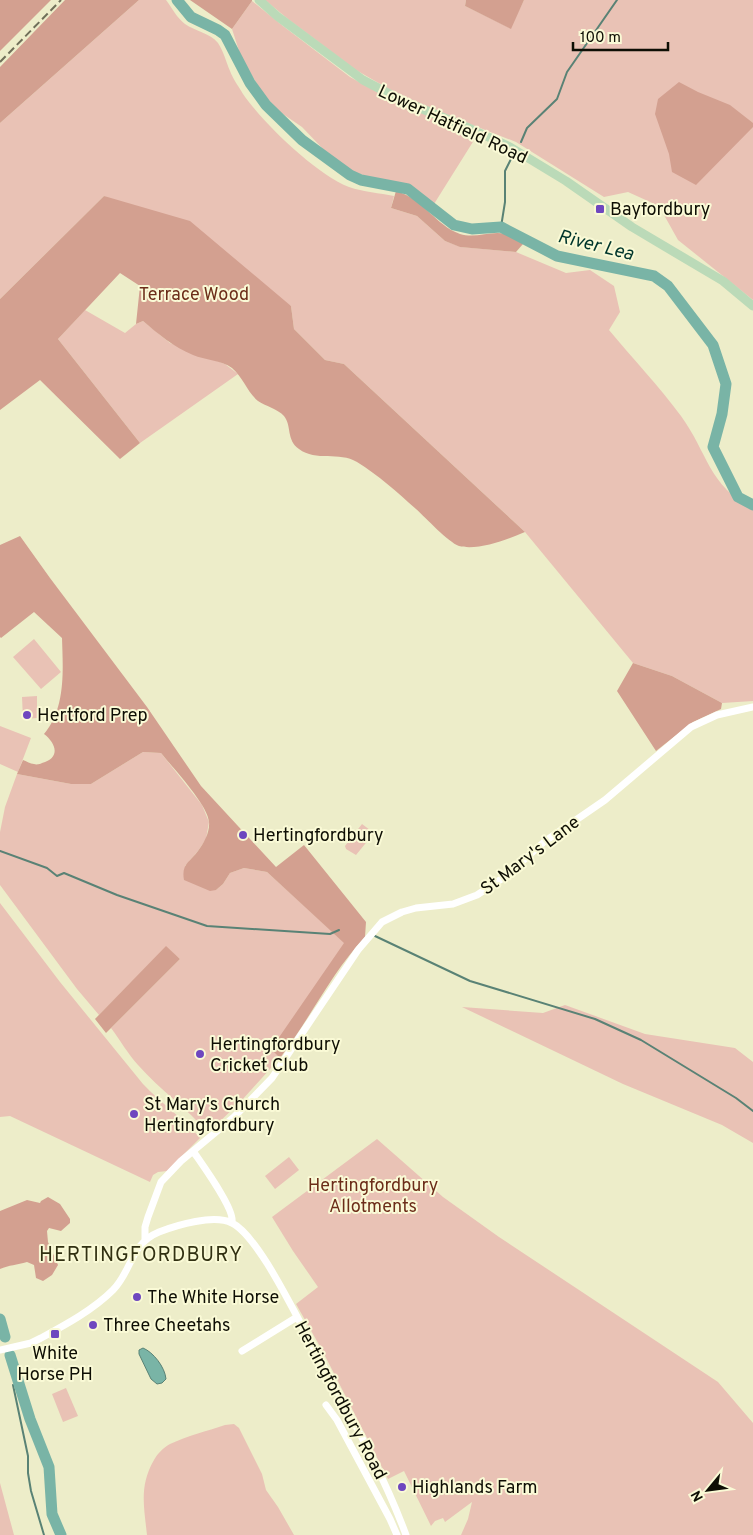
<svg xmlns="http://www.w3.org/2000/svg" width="753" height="1535" viewBox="0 0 753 1535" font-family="Overpass,sans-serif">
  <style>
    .green { fill: #e9c2b5 }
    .forest { fill: #d3a090 }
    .water { fill: #79b4a6; stroke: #598275 }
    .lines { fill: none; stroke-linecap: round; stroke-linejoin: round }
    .stream { stroke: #598275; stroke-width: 2 }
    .river { stroke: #79b4a6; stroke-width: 11 }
    .minor { stroke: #fff; stroke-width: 7 }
    .major { stroke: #bbdab8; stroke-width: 9 }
    .rail { stroke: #6f6f59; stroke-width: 2; stroke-dasharray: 8 4; stroke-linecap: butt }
    .poi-dot { fill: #6e47bf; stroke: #fafad6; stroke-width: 2 }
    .labels { text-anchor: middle; stroke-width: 4; stroke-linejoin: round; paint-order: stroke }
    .street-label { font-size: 18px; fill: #0e0e04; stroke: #fafad6 }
    .poi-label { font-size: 18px; fill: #0e0e04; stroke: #fafad6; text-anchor: start }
    .park-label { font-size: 18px; fill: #6c2d19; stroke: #fafad6 }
    .water-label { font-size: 19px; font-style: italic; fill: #00362c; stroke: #fafad6 }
    .quarter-label { font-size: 20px; letter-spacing: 1px; fill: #313012; stroke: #fafad6 }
  </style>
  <rect width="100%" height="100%" fill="#ededc9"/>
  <path class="green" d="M 139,0 L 166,0 C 172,8 177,18 185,24 C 195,31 210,33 218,43 C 224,52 226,62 230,71 C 233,79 239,87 243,94 C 264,124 316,174 349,187 C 363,192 380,193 394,196 L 391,208 L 417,216 L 445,241 L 461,247 L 516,252 L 566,273 L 590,270 L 614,286 L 620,312 L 609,330 C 633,359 659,386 681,416 C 708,453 708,485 753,509 L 753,701 L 722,703 L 672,676 L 633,663 L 525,532 L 344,364 L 325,360 L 294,329 L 291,306 L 104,196 L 0,299 L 0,123 Z
    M 265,0 L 466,0 L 465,6 L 510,28 L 524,0 L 753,0 L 753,300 L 678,240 L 659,206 L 628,192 L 604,197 L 516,142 L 422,105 L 389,89 L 356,70 L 288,19 Z
    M 252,1 L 283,26 L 350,77 L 379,93 L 476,137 L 434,204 L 407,184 L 371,178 L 352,171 L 324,150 L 302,127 L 280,112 L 263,94 L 241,57 L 232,29 Z
    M 85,310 L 125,333 L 136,324 L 143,321 L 170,343 L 225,364 L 238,374 L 140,443 L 58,339 Z
    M 34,639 L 61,672 L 41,689 L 13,657 Z
    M 37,696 L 37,718 L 23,719 L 22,697 Z
    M 0,726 L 31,738 L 18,772 L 0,764 Z
    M 143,752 L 161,753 L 202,805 L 209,822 L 206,839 L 198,851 L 185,866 L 216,890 L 223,884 L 230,873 L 244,868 L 267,872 L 345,943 L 272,1049 L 280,1058 L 242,1100 L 208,1133 C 187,1108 160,1090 138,1065 C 128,1054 120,1040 111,1028 L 180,959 L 166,947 L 99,1015 L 77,989 L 0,885 L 0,832 L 5,807 L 17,774 L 71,784 L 91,784 Z
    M 362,824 L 374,833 L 356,855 L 346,849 L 345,846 Z
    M 0,903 L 60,982 L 143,1084 C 161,1103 183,1118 200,1138 L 167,1171 L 158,1172 L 153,1175 L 150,1182 L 10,1116 L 0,1117 Z
    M 565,1005 L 645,1034 L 735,1048 L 753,1062 L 753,1143 L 722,1125 L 623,1084 L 462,1007 L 543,1013 Z
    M 377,1139 L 443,1197 L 499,1237 L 718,1382 L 753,1423 L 753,1535 L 461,1535 L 468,1519 L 472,1502 L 445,1522 L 443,1518 L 435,1521 L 431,1526 L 404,1471 L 388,1479 L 322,1350 L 296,1304 L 318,1287 L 293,1251 L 272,1217 Z
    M 289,1157 L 299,1170 L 275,1189 L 265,1176 Z
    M 66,1388 L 78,1416 L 63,1422 L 52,1394 Z
    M 234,1424 L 239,1428 L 262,1474 L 266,1490 L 278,1507 L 294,1535 L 147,1535 C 144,1507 139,1486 154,1460 C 158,1453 163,1448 170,1444 C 187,1436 207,1431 225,1425 Z
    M 0,1483 L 14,1535 L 0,1535 Z"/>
  <path class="forest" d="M 0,0 L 51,0 L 0,51 Z
    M 65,0 L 139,0 L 0,123 L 0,67 Z
    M 190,0 L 252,0 L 252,1 L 232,29 Z
    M 466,0 L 524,0 L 511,29 L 465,6 Z
    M 679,82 L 698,92 L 730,105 L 753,123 L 753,127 L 696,185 L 672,172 L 669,154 L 655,114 L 658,99 Z
    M 396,191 C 424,199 435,225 460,234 C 476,239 491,230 506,234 C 512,236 518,240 523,244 L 516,252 L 460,247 L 445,241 L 417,216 L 391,208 Z
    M 104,196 L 190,221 L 291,306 L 294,329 L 325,360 L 344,364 L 525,532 C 508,539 478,551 459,546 C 448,542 426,518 416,509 C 397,492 378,475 357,462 C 339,451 316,462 299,449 C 286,440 292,426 284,416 C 278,409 265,406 258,401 C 247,392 243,377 232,368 C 221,360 205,360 193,355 C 174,347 158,334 143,321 L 136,324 L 140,286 L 120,273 L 58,339 L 140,443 L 120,459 L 40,380 L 0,410 L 0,299 Z
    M 20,536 L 50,578 L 147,707 L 201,786 L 276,867 L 304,845 L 366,922 L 365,937 C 331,973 310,1019 280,1058 L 271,1049 L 344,943 L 267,872 L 244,868 L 230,873 L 223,884 L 216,890 L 210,891 L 184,880 C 181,864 190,862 198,851 C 204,843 210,832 209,822 C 208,805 173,768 161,753 L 143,752 L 91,784 L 71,784 L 17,774 L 23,760 C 26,761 31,764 34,764 C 36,765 41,764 42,763 C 61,758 56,743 44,734 C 66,708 63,670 62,638 L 34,612 L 1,638 L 0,637 L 0,545 Z
    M 633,663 L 672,676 L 722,703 L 721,709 L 693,722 L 656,751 L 617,691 Z
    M 166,946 L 180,959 L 106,1033 L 95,1019 Z
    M 48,1197 L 60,1204 L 70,1219 L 70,1223 L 61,1231 L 49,1228 L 47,1231 L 48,1242 L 58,1265 L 52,1275 L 43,1281 L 36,1278 L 34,1265 L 27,1262 C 17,1265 9,1265 0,1269 L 0,1211 L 27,1200 L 40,1203 L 41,1201 Z"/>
  <path class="water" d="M 143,1348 C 153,1352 165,1367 166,1379 L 162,1383 L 157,1384 L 151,1379 L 139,1354 L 139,1350 Z"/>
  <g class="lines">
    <path class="stream" d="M 521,142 L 527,128 L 557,99 L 567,72 L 617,0
      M 501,227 L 505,202 L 505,171 L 511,159
      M 0,851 L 47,868 L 57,876 L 64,873 L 117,895 L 207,926 L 330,934 L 339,930
      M 375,936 L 470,981 L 595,1019 L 641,1040 L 736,1098 L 753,1111
      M 13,1385 L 28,1456 L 28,1473 L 31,1491 L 44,1535"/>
    <path class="river" d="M 177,0 L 191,17 L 218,30 L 225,35 L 250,83 L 266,105 L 302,140 L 350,175 L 361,180 L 408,189 L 454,225 L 472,229 L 501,227 L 557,256 L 654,276 L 668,286 L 713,345 L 726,384 L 722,414 L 713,447 L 738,497 L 753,505
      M 0,1319 L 5,1337
      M 10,1355 L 30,1419 L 49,1467 L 52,1514 L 61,1535"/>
    <path class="minor" d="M 193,1151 C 201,1163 235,1209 232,1222
      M 145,1240 L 145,1227 L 148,1217 L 161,1182 L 181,1161 L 234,1117 L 272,1078 L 358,950 L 382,922 L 402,912 L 416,908 L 453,904 L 477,895 L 506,876 L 544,842 L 605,800 L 691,727 L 717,715 L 753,707
      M 0,1350 L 31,1343 L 41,1338 C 65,1325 93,1310 113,1290 C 132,1271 130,1244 159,1232 C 177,1225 214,1214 232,1223 C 258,1236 294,1312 309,1339 C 343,1403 381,1467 406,1535
      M 242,1351 L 297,1317
      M 326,1405 L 337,1420 L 390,1519 L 397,1535"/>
    <path class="major" d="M 259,0 L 277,16 L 363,80 L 403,101 L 471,129 L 510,147 L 566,181 L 632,227 L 723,281 L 753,306"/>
    <path class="rail" d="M 0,62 L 61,0"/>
  </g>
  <g class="poi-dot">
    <rect x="595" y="204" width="10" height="10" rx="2.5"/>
    <circle cx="27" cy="715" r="5"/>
    <circle cx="243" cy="835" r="5"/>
    <circle cx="200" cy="1054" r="5"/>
    <circle cx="134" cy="1114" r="5"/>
    <circle cx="137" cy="1297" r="5"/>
    <circle cx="93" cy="1325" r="5"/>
    <rect x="50" y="1329" width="10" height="10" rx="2.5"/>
    <circle cx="402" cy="1487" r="5"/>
  </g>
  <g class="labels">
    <g class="street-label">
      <text transform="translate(453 124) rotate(25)" y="6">Lower Hatfield Road</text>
      <text transform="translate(530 855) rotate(-37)" y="6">St Mary's Lane</text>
      <text transform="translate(341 1400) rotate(62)" y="6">Hertingfordbury Road</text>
    </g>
    <g class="poi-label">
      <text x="610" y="215">Bayfordbury</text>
      <text x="37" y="721">Hertford Prep</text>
      <text x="253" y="841">Hertingfordbury</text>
      <text x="210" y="1050">Hertingfordbury<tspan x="210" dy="21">Cricket Club</tspan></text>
      <text x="144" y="1110">St Mary's Church<tspan x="144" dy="21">Hertingfordbury</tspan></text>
      <text x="147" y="1303">The White Horse</text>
      <text x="103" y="1331">Three Cheetahs</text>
      <text x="55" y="1359" text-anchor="middle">White<tspan x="55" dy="21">Horse PH</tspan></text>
      <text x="412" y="1493">Highlands Farm</text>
    </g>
    <g class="park-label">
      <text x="194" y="300">Terrace Wood</text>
      <text x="373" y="1191">Hertingfordbury<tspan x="373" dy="21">Allotments</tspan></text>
    </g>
    <g class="water-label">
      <text transform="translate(596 244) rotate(14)" y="7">River Lea</text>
    </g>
    <g class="quarter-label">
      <text x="141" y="1261">HERTINGFORDBURY</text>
    </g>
  </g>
  <g transform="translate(708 1490) rotate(241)" stroke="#fafad6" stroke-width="4" paint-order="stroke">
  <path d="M0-4L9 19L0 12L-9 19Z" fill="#0e0e04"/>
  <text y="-8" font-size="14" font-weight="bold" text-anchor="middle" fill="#0e0e04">N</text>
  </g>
  <path d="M573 42v8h95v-8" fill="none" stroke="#0e0e04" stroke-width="2.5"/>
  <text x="580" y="42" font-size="15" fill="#0e0e04" stroke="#fafad6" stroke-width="4" paint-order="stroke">100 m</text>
</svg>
